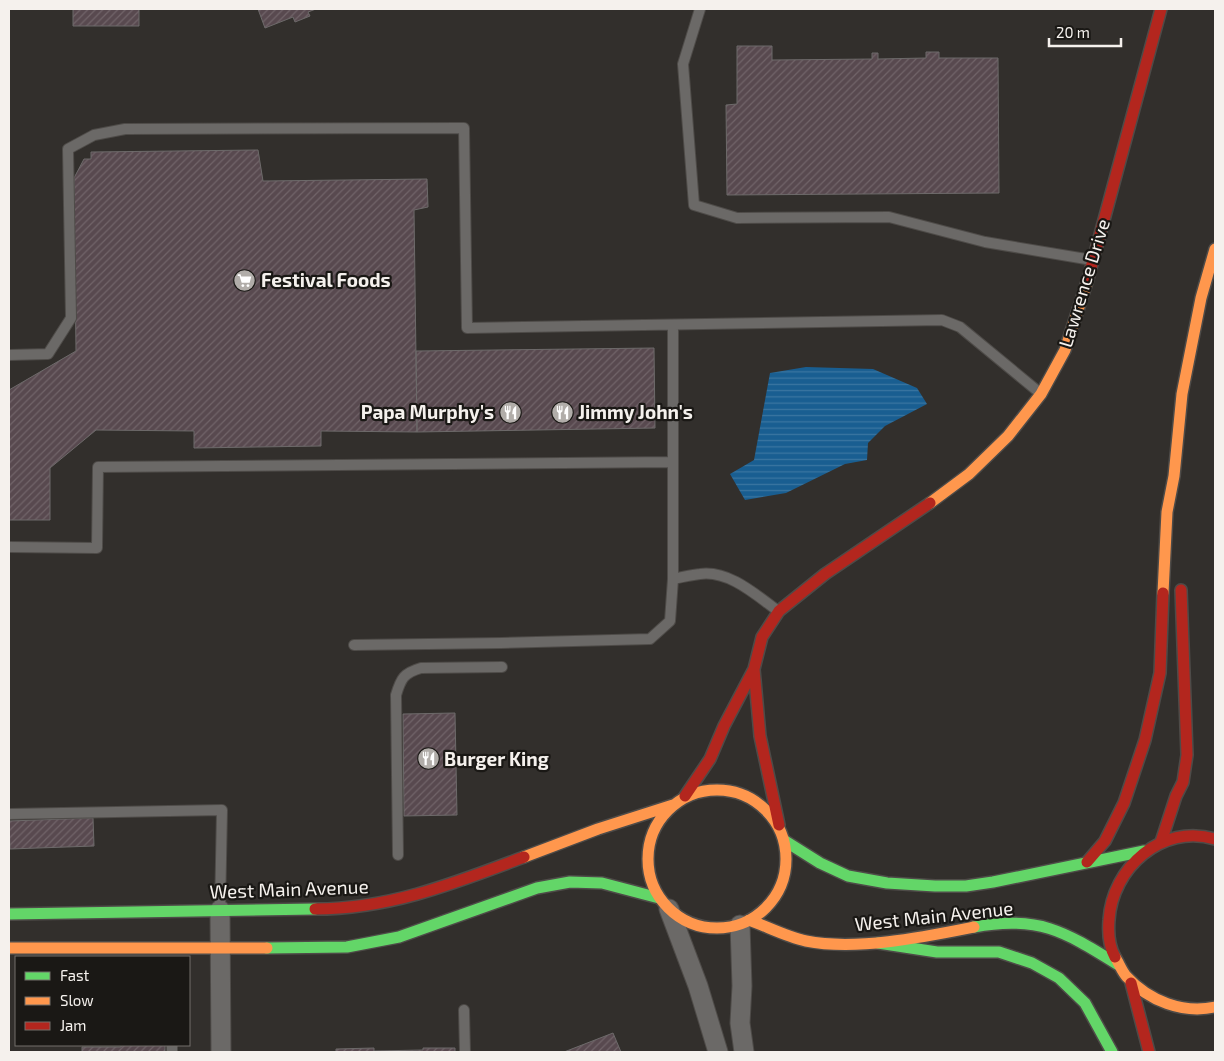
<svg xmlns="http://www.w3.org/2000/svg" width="1224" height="1061" viewBox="0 0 1224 1061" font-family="'Exo 2',sans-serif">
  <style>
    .water { fill: url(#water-rules) }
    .building { fill: url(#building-hatch); stroke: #6d6a6a }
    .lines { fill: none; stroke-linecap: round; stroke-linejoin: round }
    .lane-casing { stroke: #4e4b48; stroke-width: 12 }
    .street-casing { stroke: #4e4b48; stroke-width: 21 }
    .fast-casing { stroke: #4e4b48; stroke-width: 14 }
    .slow-casing { stroke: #4e4b48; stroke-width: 14 }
    .jam-casing { stroke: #4e4b48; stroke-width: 14 }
    .lane { stroke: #6b6967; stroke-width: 10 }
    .street { stroke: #6b6967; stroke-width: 19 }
    .fast { stroke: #63d668; stroke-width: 11 }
    .slow { stroke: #ff974d; stroke-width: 11 }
    .jam { stroke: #b3261e; stroke-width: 11 }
    .labels { text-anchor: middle; stroke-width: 4.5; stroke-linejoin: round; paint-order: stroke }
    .poi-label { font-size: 19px; font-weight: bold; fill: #f5f1ed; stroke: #1a1815; text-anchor: start }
    .street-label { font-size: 19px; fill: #f5f1ed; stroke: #1a1815 }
  </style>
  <defs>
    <pattern id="water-rules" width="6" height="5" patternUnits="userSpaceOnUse" patternTransform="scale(1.25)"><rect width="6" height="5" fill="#195e91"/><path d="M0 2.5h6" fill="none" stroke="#3b76a1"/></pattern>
    <pattern id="building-hatch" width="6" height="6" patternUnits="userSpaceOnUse" patternTransform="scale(1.25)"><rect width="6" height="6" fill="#58494f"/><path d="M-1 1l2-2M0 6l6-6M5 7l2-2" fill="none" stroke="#716469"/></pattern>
  </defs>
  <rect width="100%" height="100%" fill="#322f2c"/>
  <path class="water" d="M 806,367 L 873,369 L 917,388 L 927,404 L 885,426 L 868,443 L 867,460 L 845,464 L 786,493 L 745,500 L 730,474 L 754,460 L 770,373 Z"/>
  <path class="building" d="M 73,9 L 139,9 L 139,26 L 73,26 Z
    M 258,9 L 316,9 L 308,12 L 310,16 L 295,22 L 293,17 L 265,28 Z
    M 737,46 L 772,46 L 772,60 L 872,59 L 872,53 L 878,53 L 878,59 L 926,58 L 926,52 L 939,52 L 939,58 L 998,58 L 999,193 L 727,195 L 726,105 L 737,104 Z
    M 258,150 L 263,181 L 427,179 L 428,207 L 414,210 L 417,432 L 321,431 L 321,446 L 194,448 L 194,431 L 96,430 L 50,468 L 50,520 L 9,520 L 9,390 L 76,351 L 74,178 L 84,159 L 91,159 L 91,152 Z
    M 654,348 L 655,428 L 417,432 L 416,351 Z
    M 455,713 L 457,815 L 404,816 L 403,714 Z
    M 93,818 L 94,846 L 10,849 L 9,821 Z
    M 613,1033 L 621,1052 L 564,1052 Z
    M 121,1045 L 165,1045 L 165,1052 L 82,1052 L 82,1047 L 121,1047 Z
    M 374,1048 L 374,1051 L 423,1050 L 423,1048 L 455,1048 L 455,1052 L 336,1052 L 336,1049 Z"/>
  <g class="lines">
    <defs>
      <path id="lane" d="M 700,9 L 683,64 L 694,205 L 737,218 L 889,217 L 985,242 L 1092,260
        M 9,355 L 48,354 L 71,318 L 68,149 L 94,135 L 125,129 L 464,128 L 467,328 L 942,320 L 960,327 L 1040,393
        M 9,547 L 97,548 L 98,467 L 673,462
        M 673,579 C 682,577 691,575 700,574 C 729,570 756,595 778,611
        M 354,645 L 501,643 L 650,639 L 670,621 L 673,579 L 673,325
        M 9,814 L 222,810 L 220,910
        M 398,855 L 396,695 C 401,678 404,673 421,668 L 502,667
        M 464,1010 L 465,1052
        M 172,1045 L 172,1052"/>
      <path id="street" d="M 669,909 L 698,986 L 718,1052
        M 220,910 L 221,1052
        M 740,925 L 742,986 L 740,1023 L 744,1052"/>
      <path id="fast" d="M 785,841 L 820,863 L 848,876 L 887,883 L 935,886 L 966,886 L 993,882 L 1144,851
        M 9,914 L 315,909
        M 974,927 C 1038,915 1064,931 1117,964
        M 878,943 L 937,952 L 999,952 L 1032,963 L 1059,978 L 1085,1003 L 1112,1052
        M 267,948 L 347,947 L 399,937 L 537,888 L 570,882 L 602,883 L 659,898"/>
      <path id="slow" d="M 930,503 L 969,474 L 1008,436 L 1041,394 L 1065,350 L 1088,279
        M 1163,593 L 1167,512 L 1174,476 L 1182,394 L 1201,298 L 1215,249
        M648 859a69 69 0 1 1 138 0a69 69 0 1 1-138 0Z
        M 524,857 L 598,829 L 673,805
        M 749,920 C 768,927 787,937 806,941 C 856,951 924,937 974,927
        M 9,948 L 267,948
        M 1115,957 C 1119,963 1122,972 1127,977 C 1149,1001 1183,1014 1215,1007"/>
      <path id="jam" d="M 1088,279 L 1161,9
        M 754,669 L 760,736 L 779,825
        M 685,796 L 710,759 L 724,726 L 754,669 L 762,637 L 779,611 L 825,574 L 930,503
        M 1161,842 L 1176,796 L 1183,782 L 1187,755 L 1181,590
        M 1087,862 L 1105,841 L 1124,803 L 1145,740 L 1160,673 L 1163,593
        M 315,909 C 390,909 455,883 524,857
        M 1115,957 C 1109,946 1108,932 1109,920 C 1112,868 1162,823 1215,839
        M 1131,983 L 1149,1052"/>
    </defs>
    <use href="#lane" class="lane-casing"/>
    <use href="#street" class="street-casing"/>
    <use href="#fast" class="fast-casing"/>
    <use href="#slow" class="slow-casing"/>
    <use href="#jam" class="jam-casing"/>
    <use href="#lane" class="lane"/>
    <use href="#street" class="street"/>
    <use href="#fast" class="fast"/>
    <use href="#slow" class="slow"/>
    <use href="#jam" class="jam"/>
  </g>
  <defs>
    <symbol id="supermarket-disc" viewBox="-11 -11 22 22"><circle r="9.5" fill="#b1ada9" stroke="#1a1815"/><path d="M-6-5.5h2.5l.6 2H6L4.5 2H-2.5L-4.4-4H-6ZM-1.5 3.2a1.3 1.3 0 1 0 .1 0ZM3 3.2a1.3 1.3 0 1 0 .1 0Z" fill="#fff"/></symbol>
    <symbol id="restaurant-disc" viewBox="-11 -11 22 22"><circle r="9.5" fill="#b1ada9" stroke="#1a1815"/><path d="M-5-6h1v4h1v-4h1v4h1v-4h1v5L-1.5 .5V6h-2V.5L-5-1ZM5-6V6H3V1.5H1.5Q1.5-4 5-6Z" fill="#fff"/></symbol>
  </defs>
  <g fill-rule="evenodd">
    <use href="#supermarket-disc" x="232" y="268" width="25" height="25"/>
    <use href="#restaurant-disc" x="498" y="400" width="25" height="25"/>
    <use href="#restaurant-disc" x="550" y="400" width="25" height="25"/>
    <use href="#restaurant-disc" x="416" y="746" width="25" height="25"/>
  </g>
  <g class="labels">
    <g class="poi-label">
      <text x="261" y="287">Festival Foods</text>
      <text x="494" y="419" text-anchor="end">Papa Murphy's</text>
      <text x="578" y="419">Jimmy John's</text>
      <text x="444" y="766">Burger King</text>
    </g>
    <g class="street-label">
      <text transform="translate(1084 283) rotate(-73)" y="7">Lawrence Drive</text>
      <text transform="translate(289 889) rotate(-2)" y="7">West Main Avenue</text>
      <text transform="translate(934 916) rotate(-6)" y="7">West Main Avenue</text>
    </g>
  </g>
  <rect width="1224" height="1061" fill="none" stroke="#f5f1ed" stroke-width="20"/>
  <rect x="15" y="956" width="175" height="90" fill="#1a1815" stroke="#726f6b"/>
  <rect x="25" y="972" width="25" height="8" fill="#63d668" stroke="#726f6b"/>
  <text x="60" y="981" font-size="15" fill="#f5f1ed">Fast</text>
  <rect x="25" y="997" width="25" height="8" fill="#ff974d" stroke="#726f6b"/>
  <text x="60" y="1006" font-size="15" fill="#f5f1ed">Slow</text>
  <rect x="25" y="1022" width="25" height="8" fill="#b3261e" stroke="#726f6b"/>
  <text x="60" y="1031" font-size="15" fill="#f5f1ed">Jam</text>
  <path d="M1049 38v8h72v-8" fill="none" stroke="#f5f1ed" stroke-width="2.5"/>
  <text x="1056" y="38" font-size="15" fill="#f5f1ed" stroke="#1a1815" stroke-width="4" paint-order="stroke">20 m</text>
</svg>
